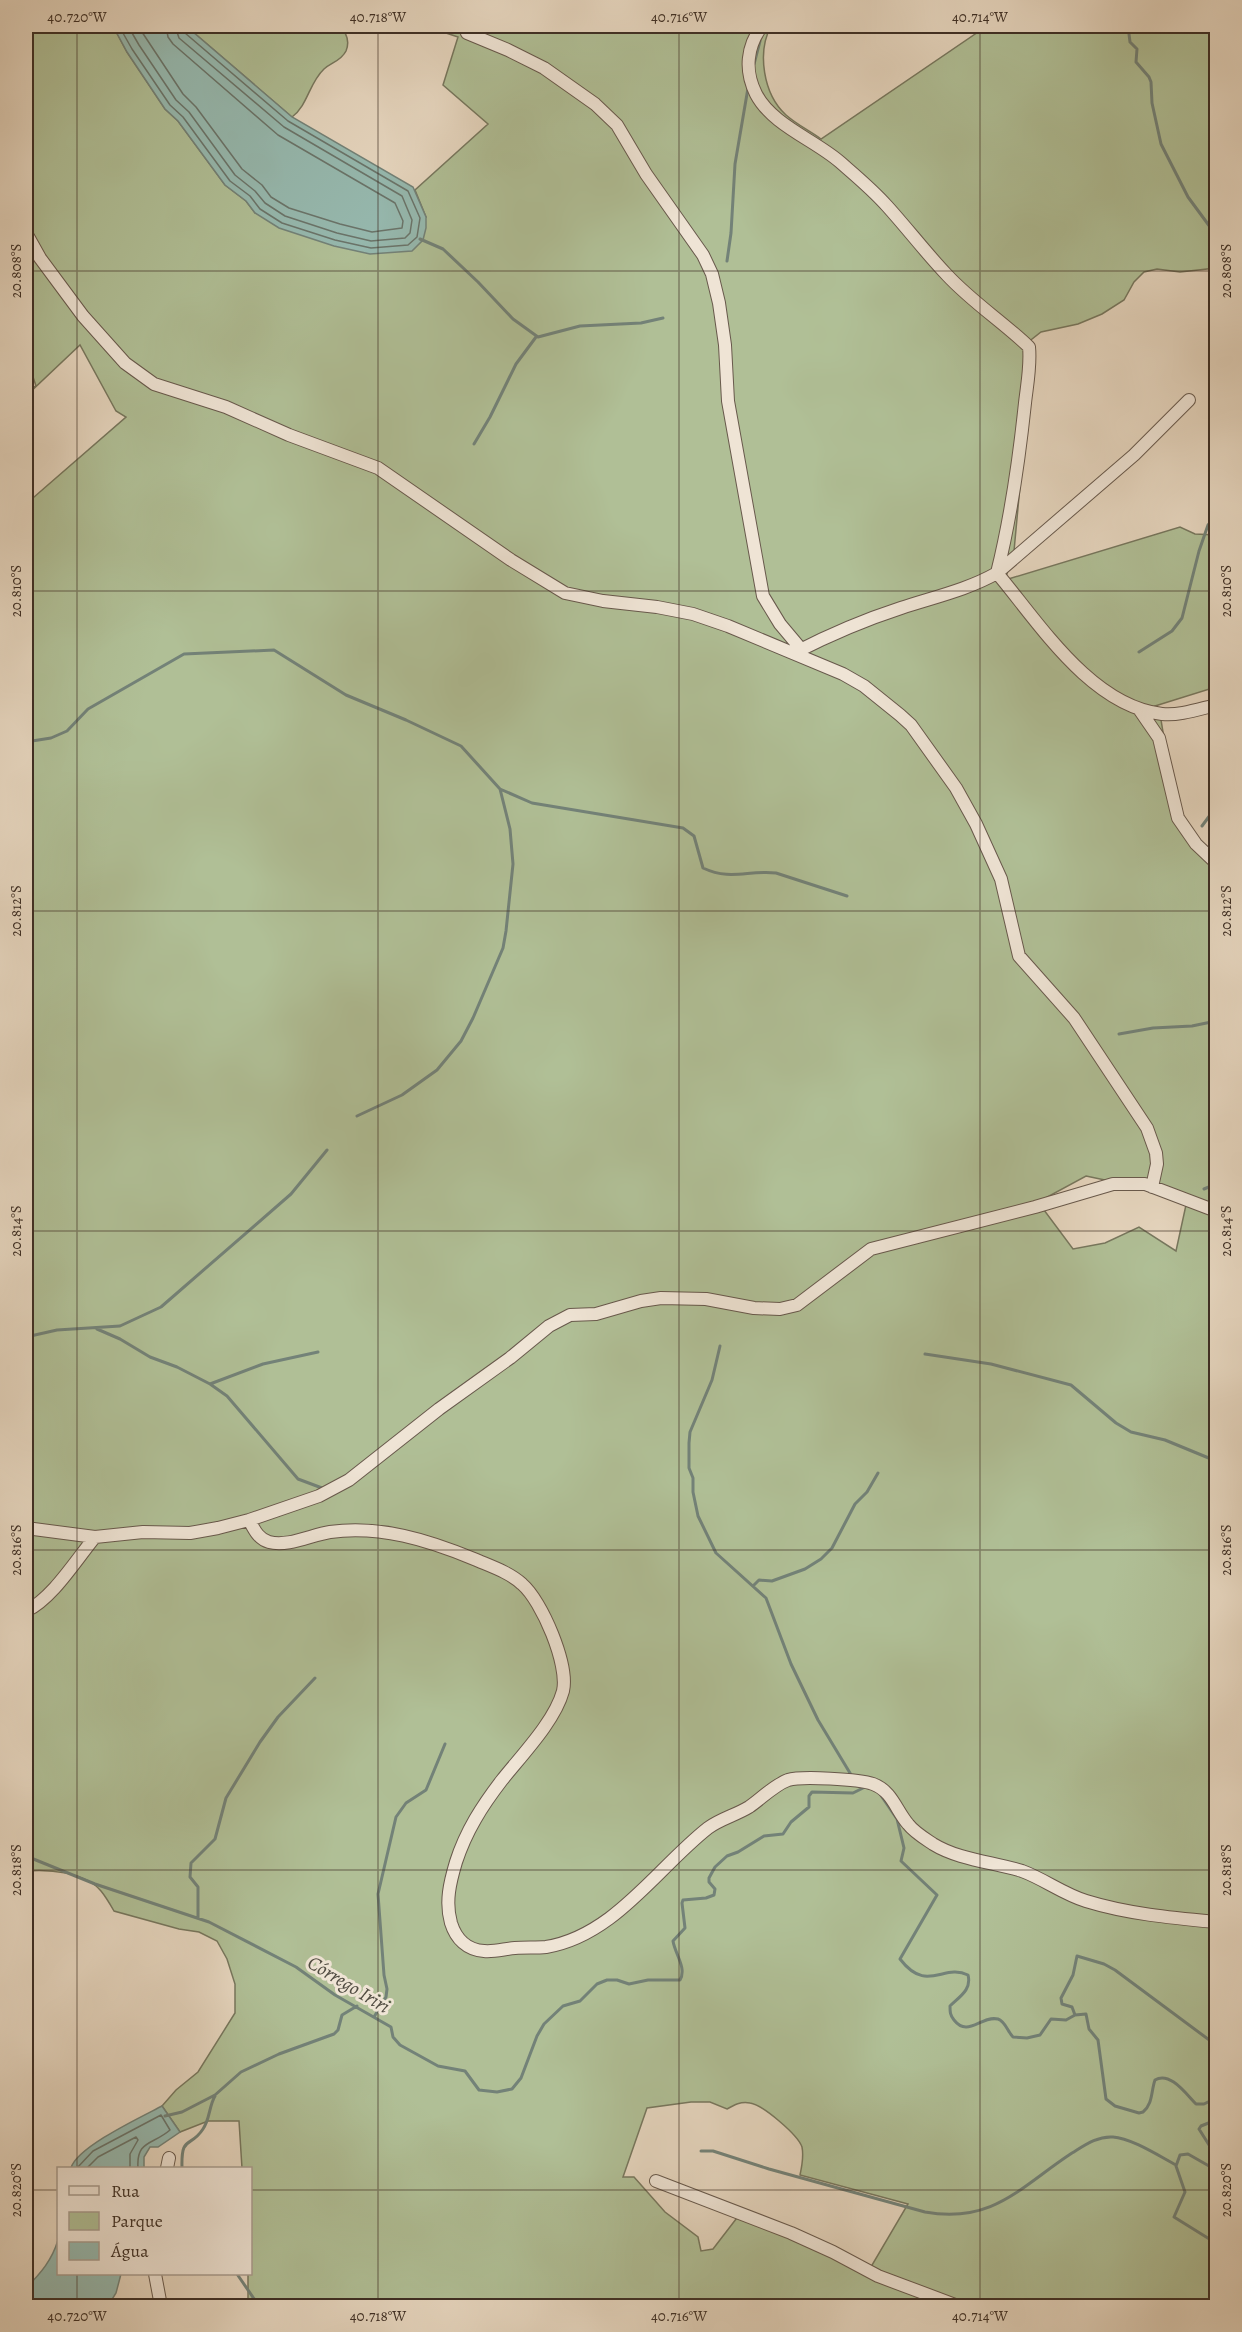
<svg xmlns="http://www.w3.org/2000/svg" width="1242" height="2332" viewBox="0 0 1242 2332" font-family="Alegreya,serif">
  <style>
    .green { fill: #b0bf96; stroke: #77775e; stroke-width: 1.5; fill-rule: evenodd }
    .water { fill: #96b9af; stroke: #738278; stroke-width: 1.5 }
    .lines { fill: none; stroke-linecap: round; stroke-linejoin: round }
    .shore { stroke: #6a746a; stroke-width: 1.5 }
    .stream { stroke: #738278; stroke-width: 3 }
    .minor-casing { stroke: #68594c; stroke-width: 14 }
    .minor { stroke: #efe4d5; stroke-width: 12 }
    .ticks { fill: none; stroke: #3e2f25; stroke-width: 1.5; stroke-opacity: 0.45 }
    .labels { text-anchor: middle; stroke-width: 6; stroke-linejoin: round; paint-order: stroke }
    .water-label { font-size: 20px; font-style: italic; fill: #504b41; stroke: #efe4d5 }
    .neatline { fill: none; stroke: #3e2f25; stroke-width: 2 }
    .ticks-label { font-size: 15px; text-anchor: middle; fill: #3e2f25 }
  </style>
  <rect width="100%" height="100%" fill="#e6d6bf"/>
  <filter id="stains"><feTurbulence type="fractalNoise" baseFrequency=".00333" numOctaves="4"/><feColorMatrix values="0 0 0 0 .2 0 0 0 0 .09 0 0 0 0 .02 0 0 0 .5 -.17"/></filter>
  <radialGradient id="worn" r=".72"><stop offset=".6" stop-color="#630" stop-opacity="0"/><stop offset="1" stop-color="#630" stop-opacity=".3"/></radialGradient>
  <path class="green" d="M 26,26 L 113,26 L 127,52 L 165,109 L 178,121 L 225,185 L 246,201 L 255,213 L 426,217 L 415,190 L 488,124 L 443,85 L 458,37 L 425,26 L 771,26 C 757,52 763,94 786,115 C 796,124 810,131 821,139 L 987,26 L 1216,26 L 1216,268 L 1180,272 L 1157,269 L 1144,272 L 1134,282 L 1124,300 L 1102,314 L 1078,324 L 1041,332 L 1027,343 L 1026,421 L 1014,551 L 1005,580 L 1180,527 L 1195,534 L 1216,535 L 1216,687 L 1155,706 L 1161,720 L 1175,804 L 1216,866 L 1216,2306 L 248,2306 L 248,2274 L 250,2274 L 250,2168 L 242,2168 L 239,2121 L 208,2121 L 180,2132 L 162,2106 L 176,2090 L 198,2072 L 235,2013 L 235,1984 L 227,1959 L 217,1941 L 199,1932 L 179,1929 L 114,1911 C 110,1904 106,1897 101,1891 C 85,1872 49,1869 26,1871 L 26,504 L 126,417 L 116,411 L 80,345 L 26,396 L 26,386 L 29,390 L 36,386 L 26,356 ZM 1086,1176 L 1119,1183 L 1156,1184 L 1186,1205 L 1176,1251 L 1139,1227 L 1105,1243 L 1073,1249 L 1038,1202 ZM 691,2102 L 710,2102 L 727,2109 C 734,2105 741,2101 750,2103 C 763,2105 798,2135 802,2147 C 804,2157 802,2166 800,2175 L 908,2204 L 868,2272 L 743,2210 L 713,2249 L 701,2251 L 698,2237 L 665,2212 L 634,2177 L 623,2177 L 647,2108 Z
    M 186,26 L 339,26 C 347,33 350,41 346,51 C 341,61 332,62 324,69 C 309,83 308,105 292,117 Z"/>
  <path class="water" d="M 113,26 L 186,26 L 292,117 L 413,187 L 426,217 L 426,228 L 423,240 L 412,251 L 370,254 L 334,246 L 279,228 L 255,213 L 246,201 L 225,185 L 178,121 L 165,109 L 127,52 Z
    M 162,2106 L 180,2132 L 158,2147 L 150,2147 L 144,2157 L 144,2168 L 71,2168 C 77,2147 141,2117 162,2106 Z
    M 58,2240 L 58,2274 L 121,2274 L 116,2293 L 108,2306 L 26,2306 L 26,2288 C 41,2273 52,2260 58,2240 Z"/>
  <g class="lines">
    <path class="shore" d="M 119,26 L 132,49 L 170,105 L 183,117 L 230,181 L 250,196 L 260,209 L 282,223 L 335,240 L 371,248 L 408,245 L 417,237 L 420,218 L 408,191 L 288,121 L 185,33 L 183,26
      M 128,26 L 139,45 L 176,100 L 189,112 L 235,175 L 255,191 L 265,203 L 285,216 L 337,233 L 371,241 L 405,238 L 410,233 L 412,220 L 402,196 L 284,127 L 179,38 L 175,26
      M 138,26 L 183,94 L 196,107 L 242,169 L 262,185 L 271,197 L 289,208 L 340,224 L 372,232 L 402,228 L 403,221 L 395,203 L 278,135 L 173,44 L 168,37 L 166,26
      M 77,2168 L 93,2151 L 161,2115 L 170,2130 C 153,2145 136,2140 138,2168
      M 87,2168 L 98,2157 L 136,2137 L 138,2140 L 130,2154 L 130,2168"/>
    <path class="stream" d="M 1128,26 L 1130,42 L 1137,49 L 1136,62 L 1149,77 L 1151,82 L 1152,103 L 1161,144 L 1188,197 L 1216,235
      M 754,64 L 760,41
      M 420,239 L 443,249 L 478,282 L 513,319 L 538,337 L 580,326 L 641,323 L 663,318
      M 727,261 L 731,233 L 735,164 L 748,88
      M 474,444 L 490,417 L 516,364 L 536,337
      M 1139,652 L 1172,631 L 1182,618 L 1199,551 L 1208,525 L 1216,516
      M 26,740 L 32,741 L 51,738 L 67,731 L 88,709 L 184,654 L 274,650 L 346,695 L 406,720 L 461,746 L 500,789 L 532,803 L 683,828 L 694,836 L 703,868 C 731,881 747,870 776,873 L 847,896
      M 1202,826 L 1216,807
      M 1119,1034 L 1153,1028 L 1192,1026 L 1216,1021
      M 357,1116 L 402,1095 L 437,1070 L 461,1041 L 473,1018 L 503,948 L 506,931 L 513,864 L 510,829 L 500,789
      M 1204,1189 L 1216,1184
      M 97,1329 L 120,1339 L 150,1357 L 177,1367 L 210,1384 L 227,1396 L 298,1479 L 322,1488
      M 26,1337 L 57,1330 L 120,1326 L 161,1307 L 291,1194 L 327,1150
      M 720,1346 L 712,1380 L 690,1432 L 689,1443 L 689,1468 L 693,1478 L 693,1492 L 698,1516 L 716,1553 L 766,1598 L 791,1664 L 818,1720 L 853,1778
      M 925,1354 L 991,1364 L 1071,1385 L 1116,1423 L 1131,1432 L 1165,1440 L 1216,1461
      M 210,1384 L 263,1364 L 318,1352
      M 753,1586 L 759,1580 L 772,1581 L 805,1569 L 821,1559 L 832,1548 L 855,1504 L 867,1492 L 878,1473
      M 880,1794 L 897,1819 L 904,1848 L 901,1861 L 937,1895 L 900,1959 C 927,1994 943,1963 968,1975 C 972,1990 959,1997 950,2006 C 950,2012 950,2015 954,2020 C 968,2038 981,2015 998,2019 C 1005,2021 1008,2032 1013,2037 L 1027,2038 L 1040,2035 L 1051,2019 L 1066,2020 L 1075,2015 L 1086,2014 L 1089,2029 L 1098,2040 L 1106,2099 L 1115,2106 L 1139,2113 L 1143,2112 C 1153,2104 1151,2091 1155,2080 C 1170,2071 1186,2094 1196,2104 L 1204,2104 L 1216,2098
      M 26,1856 L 95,1884 L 209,1922 L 296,1967 L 335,1995 L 391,2027 L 393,2037 L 400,2045 L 438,2066 L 465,2071 L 479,2090 L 497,2092 L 512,2089 L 521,2078 L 537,2036 L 544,2024 L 563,2006 L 580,2001 L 597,1984 L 607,1980 L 617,1980 L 629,1984 L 648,1980 L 680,1980 C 687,1968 675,1954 673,1941 L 685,1928 L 682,1903 L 683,1900 L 706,1898 L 714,1895 L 715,1889 L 709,1882 L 709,1878 L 715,1867 L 727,1856 L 738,1852 L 764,1836 L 783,1834 L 791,1822 L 809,1807 L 809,1796 L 812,1792 L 853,1793 L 865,1787
      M 198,1918 L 198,1887 L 190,1877 L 191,1863 L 215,1839 L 226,1798 L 260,1742 L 278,1717 L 315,1678
      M 1075,2015 L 1072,2007 L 1062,2004 L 1061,1998 L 1073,1975 L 1077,1956 L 1104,1964 L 1115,1970 L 1216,2045
      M 374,2017 L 386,1997 L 387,1989 L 384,1975 L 378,1894 L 396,1817 L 406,1803 L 426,1790 L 445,1744
      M 165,2116 L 182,2112 L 215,2095 L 241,2072 L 279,2054 L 334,2034 L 338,2030 L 342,2015 L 357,2006
      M 1216,2120 L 1201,2126 L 1199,2129 L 1216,2156
      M 701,2151 L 713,2151 L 769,2169 L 925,2212 C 993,2224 1020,2187 1072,2153 C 1085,2145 1097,2136 1113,2137 C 1131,2138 1159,2156 1176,2165
      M 1216,2164 L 1209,2166 L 1188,2154 L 1180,2155 L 1176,2166 L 1185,2192 L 1174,2217 L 1211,2240 L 1216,2240
      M 182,2168 C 181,2134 190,2149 203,2129 C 210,2119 209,2106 215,2096
      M 237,2274 L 259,2306"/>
    <defs>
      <path id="minor" d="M 762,26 C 747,46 744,70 756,94 C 772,125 815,140 840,162 C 856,176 873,190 887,206 C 907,228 926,253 947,275 C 972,302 1003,322 1029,347 C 1031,365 1027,385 1025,403 C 1019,460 1011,517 997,573 C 1039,623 1091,706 1162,714 C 1179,716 1199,709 1216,705
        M 467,33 L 508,50 L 544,68 L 595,104 L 617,125 L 646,174 L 703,255 L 712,274 L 719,303 L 725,345 L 728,401 L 763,596 L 780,624 L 801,649
        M 26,233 L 40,258 L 83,316 L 125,363 L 154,384 L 226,407 L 289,435 L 378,468 L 511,560 L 565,593 L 603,601 L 657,607 L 693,614 L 728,626 L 843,674 L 864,686 L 900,715 L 911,725 L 956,788 L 976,824 L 1001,879 L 1019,956 L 1074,1018 L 1147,1128 L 1156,1153 L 1157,1164 L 1152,1187
        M 794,653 C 829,635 864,620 901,608 C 934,597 967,590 997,573 L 1134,455 L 1189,400
        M 1139,709 L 1159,738 L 1178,818 L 1196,844 L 1216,863
        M 249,1520 C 254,1529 258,1539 269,1542 C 288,1547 311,1535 330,1532 C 380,1525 428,1540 474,1559 C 490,1566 509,1572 522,1584 C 542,1601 569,1665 563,1691 C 555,1721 521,1756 502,1780 C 482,1806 466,1831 456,1862 C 450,1882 445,1902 451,1923 C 456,1939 467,1950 484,1951 C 494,1952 504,1949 515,1948 C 525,1947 536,1948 546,1947 C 614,1936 657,1868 708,1828 C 720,1819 736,1815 749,1807 C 761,1799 774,1785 788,1780 C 801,1776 859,1779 873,1784 C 892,1791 896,1810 908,1824 C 914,1832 924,1838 933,1844 C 959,1860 993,1862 1022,1871 C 1044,1879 1063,1894 1086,1901 C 1128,1914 1173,1918 1216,1922
        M 26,1528 L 95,1537 L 143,1532 L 190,1533 L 218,1528 L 249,1520 L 319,1496 L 349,1480 L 439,1409 L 510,1358 L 549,1326 L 570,1315 L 596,1314 L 641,1301 L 661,1298 L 706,1299 L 754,1308 L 780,1309 L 797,1305 L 871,1249 L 1035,1207 L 1113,1184 L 1145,1184 L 1216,1211
        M 26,1611 C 52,1599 76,1560 95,1537
        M 167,2168 L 169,2158
        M 656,2181 L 791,2233 L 833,2252 L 878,2276 L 958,2306
        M 155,2274 L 161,2306"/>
    </defs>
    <use href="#minor" class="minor-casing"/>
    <use href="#minor" class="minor"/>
  </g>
  <path class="ticks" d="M 77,26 L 77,2168M 378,26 L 378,2306M 679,26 L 679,2306M 980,26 L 980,2306M 26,271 L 1216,271M 26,591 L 1216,591M 26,911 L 1216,911M 26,1231 L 1216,1231M 26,1550 L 1216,1550M 26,1870 L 1216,1870M 26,2190 L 58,2190M 250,2190 L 1216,2190M 77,2274 L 77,2306"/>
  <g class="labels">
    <g class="water-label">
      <text transform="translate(349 1984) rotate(31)" y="7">Córrego Iriri</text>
    </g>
  </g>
  <rect width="1242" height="2332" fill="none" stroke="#e6d6bf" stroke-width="66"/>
  <rect x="57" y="2167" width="195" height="108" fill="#efe4d5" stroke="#a89c8f" stroke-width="1.5"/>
  <rect x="69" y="2186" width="30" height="9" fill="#efe4d5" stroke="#a89c8f" stroke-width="1.5"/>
  <text x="111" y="2197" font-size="18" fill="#3e2f25">Rua</text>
  <rect x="69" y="2212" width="30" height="18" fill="#b0bf96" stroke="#a89c8f" stroke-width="1.5"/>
  <text x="111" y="2227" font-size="18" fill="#3e2f25">Parque</text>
  <rect x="69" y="2242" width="30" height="18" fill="#96b9af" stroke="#a89c8f" stroke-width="1.5"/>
  <text x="111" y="2257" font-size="18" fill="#3e2f25">Água</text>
  <rect x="33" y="33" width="1176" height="2266" class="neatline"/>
  <g class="ticks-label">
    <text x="77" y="22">40.720°W</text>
    <text x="378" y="22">40.718°W</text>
    <text x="679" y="22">40.716°W</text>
    <text x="980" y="22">40.714°W</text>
    <text transform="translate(16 271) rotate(-90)" y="5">20.808°S</text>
    <text transform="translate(1226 271) rotate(-90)" y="5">20.808°S</text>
    <text transform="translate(16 591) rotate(-90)" y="5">20.810°S</text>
    <text transform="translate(1226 591) rotate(-90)" y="5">20.810°S</text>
    <text transform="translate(16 911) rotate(-90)" y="5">20.812°S</text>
    <text transform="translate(1226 911) rotate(-90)" y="5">20.812°S</text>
    <text transform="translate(16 1231) rotate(-90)" y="5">20.814°S</text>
    <text transform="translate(1226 1231) rotate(-90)" y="5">20.814°S</text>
    <text transform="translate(16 1550) rotate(-90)" y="5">20.816°S</text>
    <text transform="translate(1226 1550) rotate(-90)" y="5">20.816°S</text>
    <text transform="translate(16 1870) rotate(-90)" y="5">20.818°S</text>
    <text transform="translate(1226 1870) rotate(-90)" y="5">20.818°S</text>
    <text transform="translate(16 2190) rotate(-90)" y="5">20.820°S</text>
    <text transform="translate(1226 2190) rotate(-90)" y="5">20.820°S</text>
    <text x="77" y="2321">40.720°W</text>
    <text x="378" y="2321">40.718°W</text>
    <text x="679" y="2321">40.716°W</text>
    <text x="980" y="2321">40.714°W</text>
  </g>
  <rect width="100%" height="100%" filter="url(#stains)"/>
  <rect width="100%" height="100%" fill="url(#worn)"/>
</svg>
